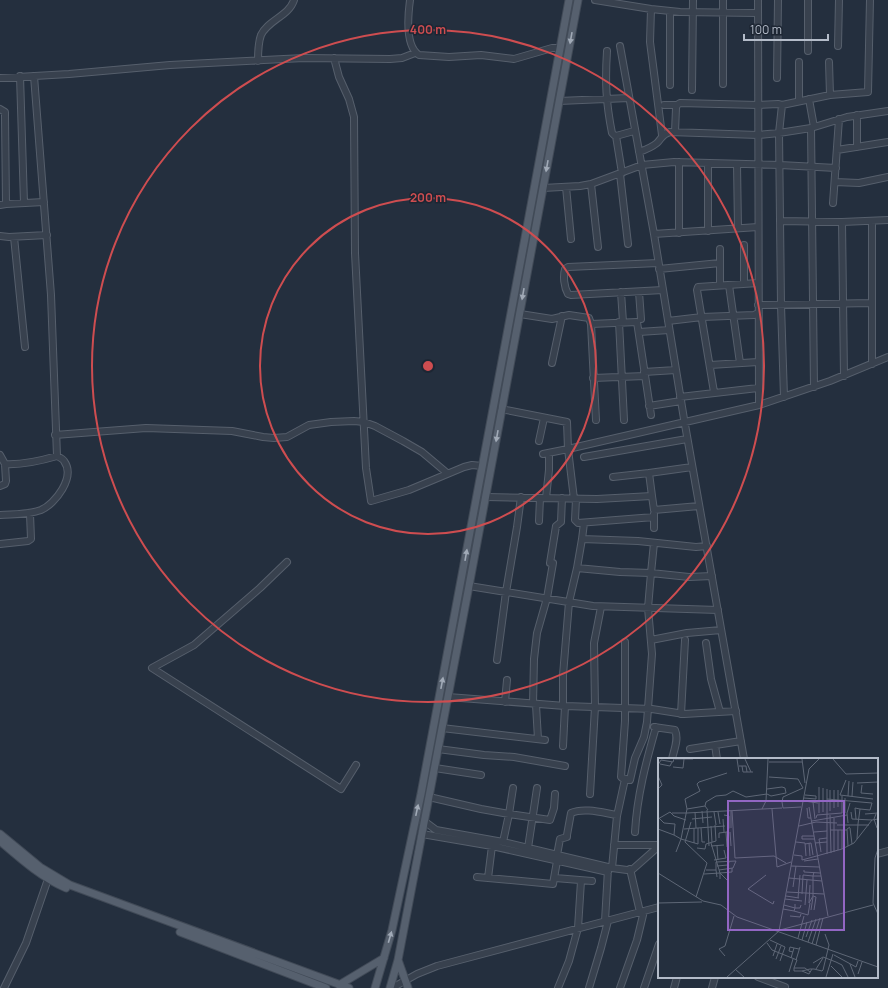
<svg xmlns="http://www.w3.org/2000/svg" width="888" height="988" viewBox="0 0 888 988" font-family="Manrope,sans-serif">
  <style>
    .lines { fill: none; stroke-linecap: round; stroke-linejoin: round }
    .minor-casing { stroke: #565f6c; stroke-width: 8 }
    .major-casing { stroke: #414a57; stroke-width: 9 }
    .minor { stroke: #38414e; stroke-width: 6 }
    .major { stroke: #56606e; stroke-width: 7 }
    .oneway { fill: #a1aab7 }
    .ring { fill: none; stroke: #ce4d50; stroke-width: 2 }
    .inset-road { fill: none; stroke: #5e6776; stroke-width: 1 }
    .view { fill: #9266c3; fill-opacity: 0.15; stroke: #9266c3; stroke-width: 2 }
    .inset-edge { fill: none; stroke: #b4bcc9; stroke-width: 2 }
    .centre { fill: #ce4d50; stroke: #1d2633; stroke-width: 2 }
    .ring-label { font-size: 12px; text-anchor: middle; font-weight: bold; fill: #ce4d50; stroke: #1d2633; stroke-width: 3; stroke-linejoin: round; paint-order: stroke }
  </style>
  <rect width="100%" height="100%" fill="#242f3e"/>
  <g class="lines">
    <defs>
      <path id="minor" d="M 410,0 C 408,15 405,46 419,55 L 449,57 L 481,55 L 514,59 L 552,48 L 560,48
        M 595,0 L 651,9 L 680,12 L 758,13
        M 758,0 L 759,405
        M 651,9 L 650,42 L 662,135
        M 670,11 L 670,85
        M 620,46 L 654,234 L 684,419 L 744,759
        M 838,46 L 839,0
        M 607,51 C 605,82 606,103 612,133 L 614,135 L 616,136 L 634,131
        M 808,51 L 808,0
        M 334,58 L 339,77 L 349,99 L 354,117 L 355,253 L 366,468 L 371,501 L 409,490 L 464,467 L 472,465 L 482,466
        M 258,61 C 258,52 258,43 261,35 C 268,20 289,16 294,0
        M 799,62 L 799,101
        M 829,62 L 830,95
        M 20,76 L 24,203
        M 34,76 L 51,295 L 57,456
        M 0,78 L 69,74 L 170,65 L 304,58 L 390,59 L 402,58 L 415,53
        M 777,78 L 778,0
        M 723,84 L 723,0
        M 692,90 L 693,0
        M 809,99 L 814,127
        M 559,101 L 629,98
        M 664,105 L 677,105
        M 782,105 L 779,133 L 781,305 L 784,397
        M 0,109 L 5,112 L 5,116 L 6,204 L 0,205
        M 811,128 L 814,387
        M 675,132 L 676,108 L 677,105 L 680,103 L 758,105 L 778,104 L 782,105 L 830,95 L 868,92 L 870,0
        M 616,136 L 622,173
        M 857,147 L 857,115
        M 837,150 L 888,142
        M 639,152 C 645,150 652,147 657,143 C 662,138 662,134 670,132 L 758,135 L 779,133 L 811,128 L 847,117 L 888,111
        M 679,162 L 679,233
        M 737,164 L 738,228
        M 620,174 L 628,244
        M 835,182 L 859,183 L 888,177
        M 591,184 L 598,247
        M 566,187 L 571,239
        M 543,188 L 580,186 L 591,184 L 642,165 L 674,162 L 780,165 L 836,168
        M 833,203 L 839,119
        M 6,204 L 44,202
        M 780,221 L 842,222 L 888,220
        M 842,222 L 844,376
        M 708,231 L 708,163
        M 654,234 L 758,227
        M 0,236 L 9,237 L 47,235
        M 14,237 L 25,347
        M 720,249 L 720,285
        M 658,263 L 568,267 L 565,269 C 563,276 564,287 568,294 L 571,295 L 663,290
        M 659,269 L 720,263
        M 744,284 L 744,245
        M 729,285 L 740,363
        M 621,292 L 623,322
        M 639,292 L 641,319
        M 758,305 L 872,303
        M 520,314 L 552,319 L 569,315 L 589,318 L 591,324 L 596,420
        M 668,321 L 702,317 L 754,315 L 758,313
        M 619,322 L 624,420
        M 591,324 L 637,322 L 651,415
        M 639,332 L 669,330
        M 552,363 L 562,316
        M 872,364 L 872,221
        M 710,365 L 758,362
        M 644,372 L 676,370
        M 593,378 L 645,376
        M 714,392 L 697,290 L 698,287 L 758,283
        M 680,397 L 758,388
        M 649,406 L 681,401
        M 501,409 L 567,422 L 568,449 L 759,405 L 830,381 L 888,357
        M 55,435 L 146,428 L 232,431 L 263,437 L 274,438 L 287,437 L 309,425 L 331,422 L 354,421 L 364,422 L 375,426 L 403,441 L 422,452 L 447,473
        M 539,441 L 544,418
        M 543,454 L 568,449 L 574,499
        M 0,455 L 5,464 C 23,465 40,461 57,456 C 59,457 63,459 64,461 C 76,477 55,504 41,510 C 28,515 13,514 0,515
        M 584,457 L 687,439
        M 613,477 L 649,473
        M 0,486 L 5,484 L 6,481 L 5,464
        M 652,496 L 649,473 L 692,467
        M 486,497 L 597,499 L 652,496 L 654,510 L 699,506
        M 546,498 L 549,470 L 549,453
        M 576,499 L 575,520 L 578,523 L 654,517
        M 654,514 L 654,528
        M 539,521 L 540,498
        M 584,523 L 582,539 L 638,541 L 696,547 L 707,546
        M 0,544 L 28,541 L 31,539 L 30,514
        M 287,562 L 260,588 L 194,645 L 152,668 L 341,789 L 356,765
        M 550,563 L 556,526 L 561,522 L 562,498
        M 577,568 L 582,539
        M 469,586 L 593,606 L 718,610
        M 651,640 L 687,633 L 721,630
        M 625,642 L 625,721 L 621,777 L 622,778 L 630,780 L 635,758 L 644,737 L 647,722 L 652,654 L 648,608 L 651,573 L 689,577 L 712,576
        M 706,643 L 711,679 L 720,712
        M 497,660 L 506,592 L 517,527 L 521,497
        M 448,697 L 565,706 L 652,709 L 684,714 L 736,711
        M 505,702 L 507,680
        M 563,706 L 563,675 L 569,602 L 577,568 L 620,572 L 651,573 L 654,543
        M 681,714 L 685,640
        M 654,727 L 675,730 C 679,739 674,750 672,759
        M 442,728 L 545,740
        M 538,739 L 536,705 L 533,704 L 534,659 L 537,633 L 547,598 L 553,563
        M 715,745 L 717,759
        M 563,746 L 565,706
        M 438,749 L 484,755 L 514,757 L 565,766
        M 690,749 L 741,741
        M 435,768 L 481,775
        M 513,788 L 509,814 L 550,820 L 554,808 L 555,794
        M 590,794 L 595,707 L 594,643 L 601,607
        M 424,821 L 436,830 L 503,842 L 509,814 L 481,809 L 429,797
        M 635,832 C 637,796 646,762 656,727
        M 422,834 L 492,846 L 608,872
        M 503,842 L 612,868 L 617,816 L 625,779
        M 614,845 L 659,845
        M 528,848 L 537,788
        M 877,854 L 888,851
        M 557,855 L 560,839 L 567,837 L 567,835 L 571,813 C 584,807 604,813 617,815
        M 612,868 L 627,870 L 633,869 L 659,846
        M 630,869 L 640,912
        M 477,877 L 553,884 L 557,861
        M 488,878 L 492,846
        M 555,878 L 592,881
        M 605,921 L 608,869
        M 758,977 L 785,987
        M 4,988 L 26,943 L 48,879
        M 392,988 L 417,974 L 437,966 L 659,907
        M 558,988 L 569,961 L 578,928 L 581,881
        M 589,988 L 601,948 L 608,921
        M 620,988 L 637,940 L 644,911
        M 644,988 L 659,944
        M 674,988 L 677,977
        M 712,988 L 715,977"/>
      <path id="major" d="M 0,834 L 40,867 L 70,885 L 349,988
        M 0,841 C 21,859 41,877 66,888
        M 180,932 L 326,988
        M 398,960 L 408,988
        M 339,985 L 384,958
        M 375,988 L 392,930 L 421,794 L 525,238 L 569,0
        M 390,988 L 398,960 L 469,586 L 578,0"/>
    </defs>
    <use href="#minor" class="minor-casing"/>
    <use href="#major" class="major-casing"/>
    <use href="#minor" class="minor"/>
    <use href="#major" class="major"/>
  </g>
  <defs><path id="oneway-solid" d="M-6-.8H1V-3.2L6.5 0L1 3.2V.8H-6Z"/></defs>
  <g class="oneway">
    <use href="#oneway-solid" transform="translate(571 38) rotate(100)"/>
    <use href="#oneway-solid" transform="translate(547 166) rotate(100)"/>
    <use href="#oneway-solid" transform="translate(523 294) rotate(100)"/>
    <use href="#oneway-solid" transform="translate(497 436) rotate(100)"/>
    <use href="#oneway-solid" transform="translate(466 555) rotate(-80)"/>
    <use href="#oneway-solid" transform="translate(442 683) rotate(-79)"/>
    <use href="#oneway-solid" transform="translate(417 810) rotate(-78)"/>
    <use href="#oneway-solid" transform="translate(390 937) rotate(-74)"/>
  </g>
  <g class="ring">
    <circle cx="428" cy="366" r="168"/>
    <circle cx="428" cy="366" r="336"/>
  </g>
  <g transform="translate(658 758)">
    <rect width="220" height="220" fill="#242f3e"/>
    <path class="inset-road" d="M 17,1 L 35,1M 79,1 L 81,14M 87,1 L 93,14M 144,1 L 147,25M 175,1 L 188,16 L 220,15M 111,4 L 144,4M 2,6 L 12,8 L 14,4M 0,7 L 3,2 L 15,4 L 16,1M 81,8 L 88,8 L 89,14M 84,8 L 85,14 L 95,14M 15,9 L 25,10 L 26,1M 0,18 L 4,27 L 0,31M 111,19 L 140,21 L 145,30M 188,22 L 182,37 L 215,41M 199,25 L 220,24M 204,27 L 203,35 L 215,36M 169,31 L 169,41 L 214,45M 190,38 L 191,23M 194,38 L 195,24M 146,40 L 158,41 L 158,38 L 147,37M 169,41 L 169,96M 146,43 L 160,45M 155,44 L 157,61M 47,48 L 48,44 L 58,38 L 68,37 L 75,33 L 88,39 L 109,36 L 113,38 L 128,35 L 127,30 L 124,29 L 109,31M 143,49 L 125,50 L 124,44 L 125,39 L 145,30M 151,49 L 170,158M 180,49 L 180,32M 149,50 L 150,60 L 153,60M 176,50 L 176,32M 29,51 L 27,41 L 42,33 L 39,26 L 41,24 L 69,15M 104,51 L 108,43 L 110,1M 114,51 L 119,109 L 133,104M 49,52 L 51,88M 44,53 L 45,65M 73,53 L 73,70M 74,53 L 77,100M 172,53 L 172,32M 37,54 L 38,70M 56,54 L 58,67M 60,54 L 62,66M 165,54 L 165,30M 193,54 L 194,61 L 214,62M 14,55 L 29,55M 29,55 L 124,50M 161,55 L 161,29M 187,55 L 187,40M 207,56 L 220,55M 218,56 L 216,61 L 219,70M 172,57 L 173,95M 158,60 L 159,57 L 184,55 L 184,38M 176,60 L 176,94M 0,61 L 12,54 L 16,58 L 28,62M 34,61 L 54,59M 65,61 L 66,74M 198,61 L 197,50 L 202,51M 154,63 L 189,57M 190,65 L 189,55 L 192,45M 200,66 L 202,51 L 212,52 L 214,45M 179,67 L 211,67M 53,68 L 54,84M 141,68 L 158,64 L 179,65M 36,70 L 36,85M 43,70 L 44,84 L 47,84M 192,70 L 194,86M 0,71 L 16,77 L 17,66 L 6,65 L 1,60M 26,71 L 67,68M 172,72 L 189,72M 180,72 L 180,92M 68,74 L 69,89M 72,74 L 73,88M 156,74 L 169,73M 16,77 L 23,81 L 29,51 L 47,48 L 50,52M 156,78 L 144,78 L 144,81 L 157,81M 61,80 L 61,75 L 69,74 L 71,70 L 71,58 L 66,57M 199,81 L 200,66M 27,84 L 49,105 L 38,139M 27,84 L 33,64M 138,84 L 147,85 L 148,98M 53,85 L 62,115M 151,85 L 152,98M 157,85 L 169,84M 147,86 L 153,85 L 155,97M 53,88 L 66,87M 59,88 L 60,102M 190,88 L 189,71 L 192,69M 39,90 L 47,91 L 48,86 L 58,83 L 57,67M 184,91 L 184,72M 220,91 L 217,100 L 215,145 L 220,156M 18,94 L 23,81 L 40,86 L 40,70M 163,94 L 161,81 L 169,80M 136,97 L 144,98 L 144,102 L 184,91 L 196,85 L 214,62 L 220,61M 77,100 L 116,98 L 128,105M 56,102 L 68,100 L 66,92M 146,103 L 160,101M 59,108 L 70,107 L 71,104M 133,108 L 161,109M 48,112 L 58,112 L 59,119M 58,112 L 58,104 L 78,103 L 75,110 L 61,112M 146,112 L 146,114 L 162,115M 0,115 L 45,143 L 63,147 L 79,159 L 220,209M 46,116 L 62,115 L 69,122M 108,117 L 90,131 L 115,146 L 116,143M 131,120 L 164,123M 62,121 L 62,115 L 74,114 L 74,110M 135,129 L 138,108M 129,134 L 166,136M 144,136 L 145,117 L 155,118 L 156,114M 128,138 L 141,140M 155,138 L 158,139 L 156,152M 140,140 L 142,117M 127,141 L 144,143M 0,145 L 44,144M 151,145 L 155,138 L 155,118 L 163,118M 151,145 L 152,127M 137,146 L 137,150 L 142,150 L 143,147M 147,147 L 149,122M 125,151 L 136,153 L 137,150 L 126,147M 153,152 L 155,139M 136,153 L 150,157 L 152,145M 132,158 L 142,159 L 143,156M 122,172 L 215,147M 148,179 L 154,162M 140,180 L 146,158M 112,182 L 127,189 L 122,203M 144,182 L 149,164M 150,184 L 158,161M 109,185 L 114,192 L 139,202 L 136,210M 154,186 L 162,160M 158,187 L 165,160M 135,194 L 131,193 L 132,189 L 136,190M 176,197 L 198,209 L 200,203M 67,198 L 61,191 L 67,188 L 76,158M 115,198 L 119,186M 133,200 L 136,190 L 141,191M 118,201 L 123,188M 138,202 L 142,189M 155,205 L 165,199 L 178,204 L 184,207 L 190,219M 192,206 L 197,219M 173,208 L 184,219M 77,211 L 86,219M 154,211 L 151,216 L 144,213 L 152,211 L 156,211 L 164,213 L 165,212 L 171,187 L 167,176M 158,211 L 165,200M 144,213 L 136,213 L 136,210 L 147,210 L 152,214M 131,214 L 135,201M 200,216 L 204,204M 69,219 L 121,173 L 151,11 L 161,1M 168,219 L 175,196"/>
    <path class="view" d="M 70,43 L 186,43 L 186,172 L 70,172 Z"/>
    <rect width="220" height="220" class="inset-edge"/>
  </g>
  <circle cx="428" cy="366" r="6" class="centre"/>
  <g class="ring-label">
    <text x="428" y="34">400 m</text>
    <text x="428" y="202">200 m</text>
  </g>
  <path d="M744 34v6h84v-6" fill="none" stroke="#b4bcc9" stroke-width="2"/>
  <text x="750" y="34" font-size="12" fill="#b4bcc9" stroke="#1d2633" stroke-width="3" paint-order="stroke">100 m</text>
</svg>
